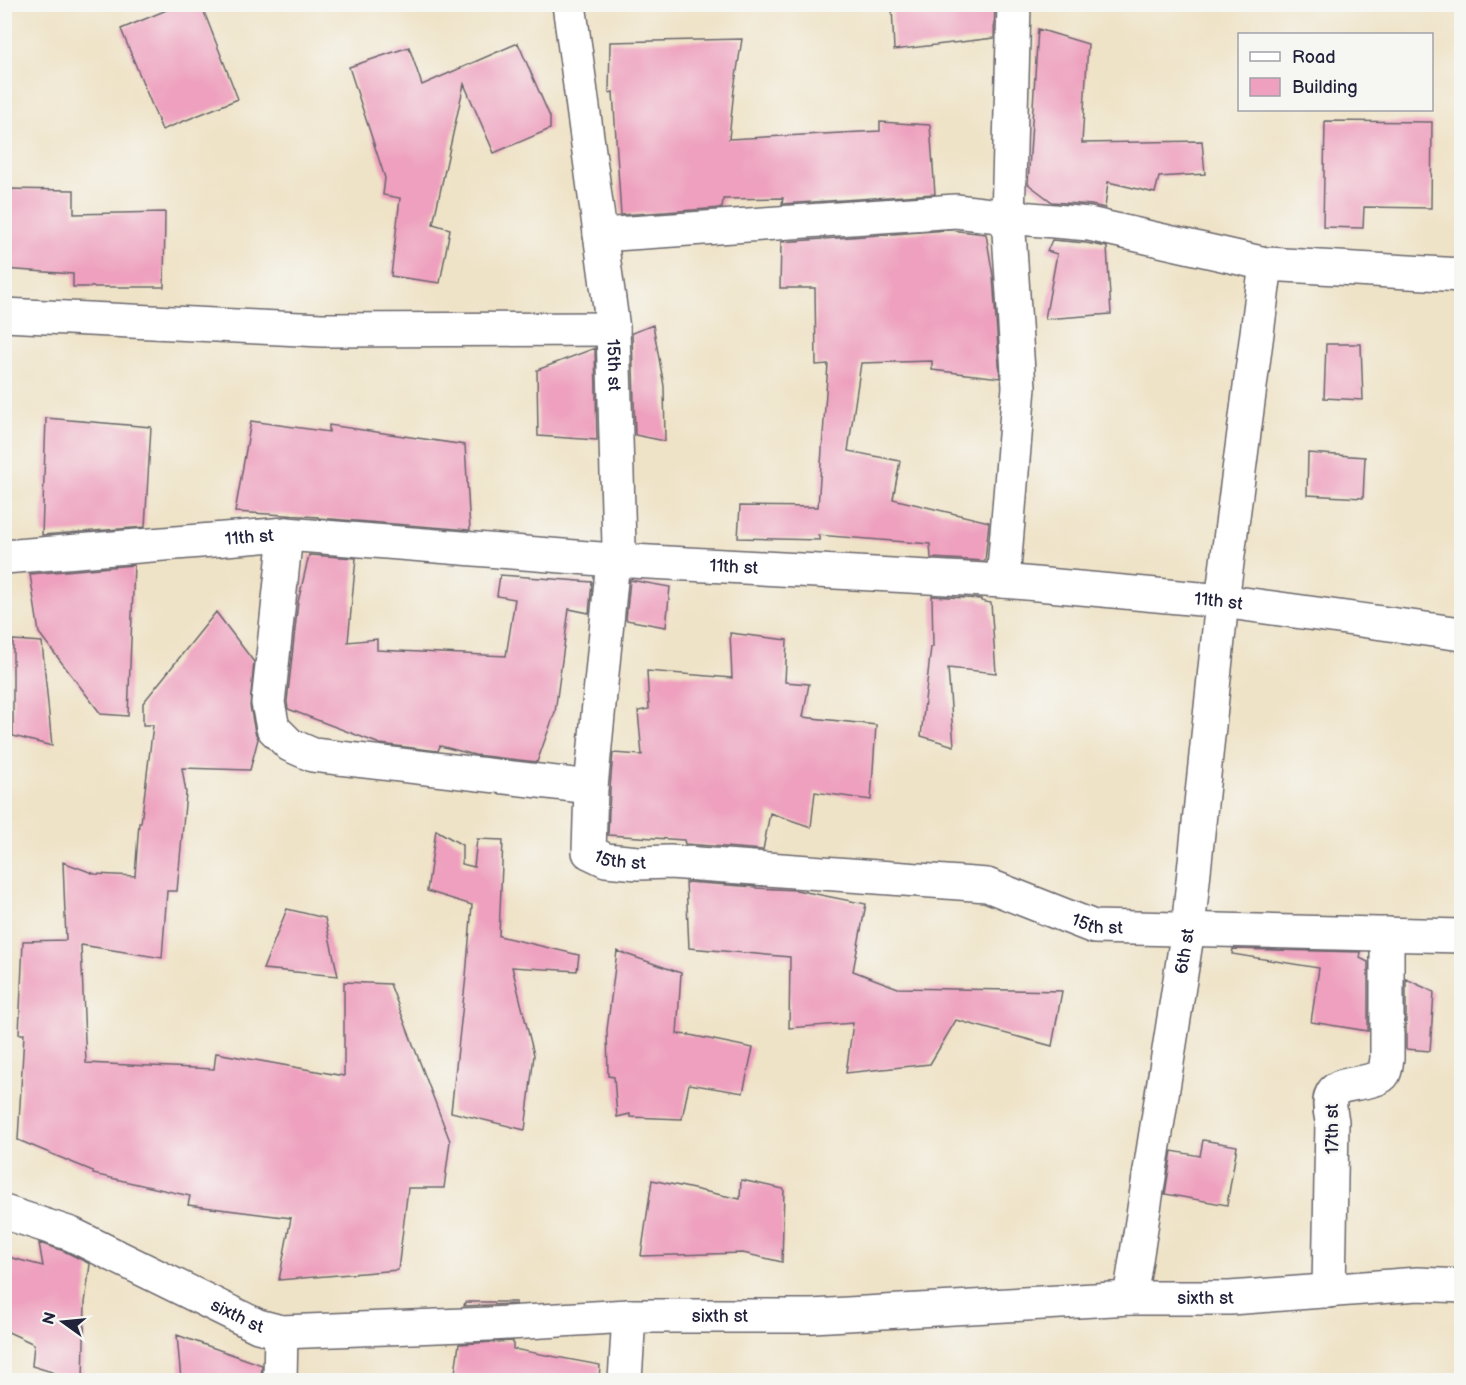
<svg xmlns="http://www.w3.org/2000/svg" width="1466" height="1385" viewBox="0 0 1466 1385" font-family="'Balsamiq Sans',sans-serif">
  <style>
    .building { fill: #eea0be }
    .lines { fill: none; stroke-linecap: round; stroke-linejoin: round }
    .minor-casing { stroke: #6a666c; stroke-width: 36 }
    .minor { stroke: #fff; stroke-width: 33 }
    .labels { text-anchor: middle; stroke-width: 5; stroke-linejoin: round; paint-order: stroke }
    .street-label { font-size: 18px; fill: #22223b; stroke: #f6f6f2 }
  </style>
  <rect width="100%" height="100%" fill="#f6f6f2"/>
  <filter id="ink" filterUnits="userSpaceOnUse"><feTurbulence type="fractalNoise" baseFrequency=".0167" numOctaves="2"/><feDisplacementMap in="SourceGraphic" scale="12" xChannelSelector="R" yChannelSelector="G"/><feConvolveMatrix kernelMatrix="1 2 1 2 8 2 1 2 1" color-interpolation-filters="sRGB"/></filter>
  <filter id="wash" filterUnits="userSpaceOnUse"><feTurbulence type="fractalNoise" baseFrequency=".008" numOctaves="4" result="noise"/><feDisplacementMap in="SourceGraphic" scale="24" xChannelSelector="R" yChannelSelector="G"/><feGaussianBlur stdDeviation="1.35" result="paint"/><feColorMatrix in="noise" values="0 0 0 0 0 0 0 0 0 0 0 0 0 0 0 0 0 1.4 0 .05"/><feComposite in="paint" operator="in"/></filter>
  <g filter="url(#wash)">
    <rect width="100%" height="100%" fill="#efe3c7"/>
    <g id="blocks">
      <path class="building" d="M 181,4 L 201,4 L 238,99 L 162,130 L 121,29 Z
        M 912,4 L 995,4 L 994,38 L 894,50 L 892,6 Z
        M 1038,29 L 1088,44 L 1082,143 L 1202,141 L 1205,174 L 1159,177 L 1155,193 L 1108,182 L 1105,208 L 1091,205 L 1052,202 L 1028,184 Z
        M 742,39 L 734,89 L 729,139 L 880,131 L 880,122 L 930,125 L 935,194 L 782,204 L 783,198 L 723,199 L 722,208 L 621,215 L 613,92 L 609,93 L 610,42 Z
        M 518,43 L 550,117 L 550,129 L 494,153 L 464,84 L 433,224 L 450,229 L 440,283 L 391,276 L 400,198 L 383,195 L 385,178 L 349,67 L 409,47 L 422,85 Z
        M 1325,121 L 1432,122 L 1431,208 L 1364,207 L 1363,228 L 1323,227 Z
        M 4,189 L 74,190 L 74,214 L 165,212 L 164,287 L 73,287 L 73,274 L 4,269 Z
        M 949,230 L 986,234 L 993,276 L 1000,378 L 932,370 L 932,361 L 861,363 L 848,451 L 900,461 L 893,499 L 989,522 L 985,561 L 931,558 L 930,544 L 818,535 L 820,540 L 738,538 L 740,506 L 818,507 L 828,364 L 816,365 L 815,288 L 780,288 L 781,242 Z
        M 1052,240 L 1086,243 L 1107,247 L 1111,314 L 1045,319 L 1057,254 L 1047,251 Z
        M 653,325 L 664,386 L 665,441 L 635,435 L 632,333 Z
        M 1326,344 L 1361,344 L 1363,400 L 1324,398 Z
        M 595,348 L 597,440 L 538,436 L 537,370 Z
        M 46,418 L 151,427 L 145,527 L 42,535 Z
        M 251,421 L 329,432 L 329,425 L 465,445 L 470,530 L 318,518 L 318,517 L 235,512 Z
        M 1308,453 L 1365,457 L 1363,498 L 1307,495 Z
        M 309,555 L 356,558 L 348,642 L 377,639 L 377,650 L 506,656 L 515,599 L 497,596 L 500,575 L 592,582 L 589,613 L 569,609 L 555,712 L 537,762 L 475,755 L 440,746 L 438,751 L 380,744 L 288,709 L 287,702 L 298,602 Z
        M 134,565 L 128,716 L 101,714 L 39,633 L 30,574 Z
        M 630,580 L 670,587 L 666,627 L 626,620 Z
        M 932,596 L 981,599 L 981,601 L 991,603 L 996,673 L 948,668 L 954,746 L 921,736 L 931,647 L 933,647 Z
        M 216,612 L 254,662 L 250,706 L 255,732 L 258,739 L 250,770 L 182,768 L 186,793 L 177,891 L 167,891 L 162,958 L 81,945 L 86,1063 L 214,1069 L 216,1053 L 344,1076 L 344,982 L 390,984 L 450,1141 L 444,1188 L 408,1188 L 398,1270 L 279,1280 L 291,1218 L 188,1205 L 190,1196 L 93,1174 L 93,1171 L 18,1140 L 24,1034 L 19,1034 L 23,941 L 66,940 L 63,862 L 95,874 L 135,876 L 139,823 L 141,823 L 153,725 L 143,725 L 143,703 Z
        M 730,633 L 787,640 L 785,682 L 809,684 L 803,717 L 876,725 L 871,800 L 815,792 L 811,827 L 770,813 L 763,850 L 685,844 L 684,840 L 608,835 L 610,788 L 613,753 L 642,755 L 638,711 L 649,709 L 647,671 L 732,678 Z
        M 13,640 L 42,642 L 52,746 L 13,736 Z
        M 436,830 L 462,845 L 462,864 L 474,867 L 477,839 L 503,840 L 499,936 L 579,955 L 577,971 L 512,967 L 534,1055 L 525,1130 L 451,1112 L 466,976 L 472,905 L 427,891 Z
        M 686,882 L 756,887 L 756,888 L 796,890 L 866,904 L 853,971 L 898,988 L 1062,991 L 1052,1046 L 956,1020 L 930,1064 L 846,1073 L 853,1023 L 789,1028 L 790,957 L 689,948 Z
        M 287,909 L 325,918 L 338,976 L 263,969 Z
        M 1233,949 L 1361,952 L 1360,958 L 1368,962 L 1368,1031 L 1311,1022 L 1319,968 L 1232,954 Z
        M 617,951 L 681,973 L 677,1034 L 690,1035 L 753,1048 L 743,1093 L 689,1084 L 682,1119 L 630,1117 L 630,1114 L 617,1117 L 614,1077 L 608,1076 L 607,1030 Z
        M 1406,979 L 1434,992 L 1430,1051 L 1406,1049 Z
        M 1203,1140 L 1237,1146 L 1227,1205 L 1165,1194 L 1172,1151 L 1200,1156 Z
        M 652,1180 L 740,1199 L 741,1180 L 784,1189 L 782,1262 L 743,1253 L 641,1256 Z
        M 39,1243 L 64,1251 L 90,1264 L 85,1303 L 83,1380 L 78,1380 L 32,1366 L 34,1344 L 4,1330 L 4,1256 L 43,1266 Z
        M 465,1302 L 516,1302 L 516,1304 L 464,1306 Z
        M 177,1335 L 262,1365 L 261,1380 L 181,1380 Z
        M 513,1341 L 513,1349 L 600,1365 L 599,1380 L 454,1380 L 459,1344 Z"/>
    </g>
  </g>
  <g filter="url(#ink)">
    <use href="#blocks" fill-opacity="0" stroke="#6a666c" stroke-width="1.5"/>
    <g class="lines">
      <defs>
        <g id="minor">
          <path id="s1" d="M 569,4 L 613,329 L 619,546 L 613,560 L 591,787 L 589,852 L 606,860 L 638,863 L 670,862 L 987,885 L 1094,927 L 1462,936"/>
          <path d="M 600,235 L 956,211 L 1008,217 L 1089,224 L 1266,264 L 1462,275"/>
          <path d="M 4,315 L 322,330 L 613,329"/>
          <path d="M 286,534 L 268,703 L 273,728 L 290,745 L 313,755 L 591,787"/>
          <path id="s2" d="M 4,557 L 286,534 L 613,560 L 1003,581 L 1222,601 L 1462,634"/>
          <path d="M 1003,581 L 1019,387 L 1008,217 L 1014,5"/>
          <path id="s3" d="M 4,1212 L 71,1234 L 258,1326 L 281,1332 L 490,1324 L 629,1316 L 812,1316 L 1130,1298 L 1230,1298 L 1418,1284 L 1462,1286"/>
          <path d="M 1329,1291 L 1332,1121 C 1323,1080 1343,1088 1372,1080 C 1376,1079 1382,1077 1384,1073 C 1386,1069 1386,1063 1387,1059 L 1387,934"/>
          <path id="s4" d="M 1130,1298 L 1188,929 L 1222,601 L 1266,264"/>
          <path d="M 280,1380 L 281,1332"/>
          <path d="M 625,1380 L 629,1316"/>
        </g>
      </defs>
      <use href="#minor" class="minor-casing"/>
      <use href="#minor" class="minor"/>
    </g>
  </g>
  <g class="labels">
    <g class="street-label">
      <text dy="6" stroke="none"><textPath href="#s1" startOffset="364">15th st</textPath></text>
      <text dy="6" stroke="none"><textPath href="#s2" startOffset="246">11th st</textPath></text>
      <text dy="6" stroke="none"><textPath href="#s2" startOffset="732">11th st</textPath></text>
      <text dy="6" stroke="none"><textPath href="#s2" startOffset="1218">11th st</textPath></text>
      <text dy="6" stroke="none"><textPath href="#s1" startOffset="886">15th st</textPath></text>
      <text dy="6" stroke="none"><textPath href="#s1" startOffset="1372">15th st</textPath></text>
      <text dy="6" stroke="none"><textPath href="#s4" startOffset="351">6th st</textPath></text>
      <text transform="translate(1332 1129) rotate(-90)" y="6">17th st</text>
      <text dy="6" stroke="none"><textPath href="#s3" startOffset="1228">sixth st</textPath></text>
      <text dy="6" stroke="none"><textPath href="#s3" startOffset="256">sixth st</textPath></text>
      <text dy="6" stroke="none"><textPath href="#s3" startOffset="742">sixth st</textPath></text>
    </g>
  </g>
  <rect width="1466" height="1385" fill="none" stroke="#f6f6f2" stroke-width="24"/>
  <rect x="1238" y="33" width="195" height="78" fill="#f6f6f2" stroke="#a1a1a9" stroke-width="1.5"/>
  <rect x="1250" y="52" width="30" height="9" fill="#ffffff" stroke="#a1a1a9" stroke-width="1.5"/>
  <text x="1292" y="63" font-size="18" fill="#22223b">Road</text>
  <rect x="1250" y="78" width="30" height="18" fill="#eea0be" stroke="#a1a1a9" stroke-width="1.5"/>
  <text x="1292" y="93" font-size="18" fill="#22223b">Building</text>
  <g transform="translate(63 1322) rotate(285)" stroke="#f6f6f2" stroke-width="4.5" paint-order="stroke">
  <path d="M0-4.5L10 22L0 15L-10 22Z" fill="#22223b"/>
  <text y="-9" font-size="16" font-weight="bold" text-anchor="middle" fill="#22223b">N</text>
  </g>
</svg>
